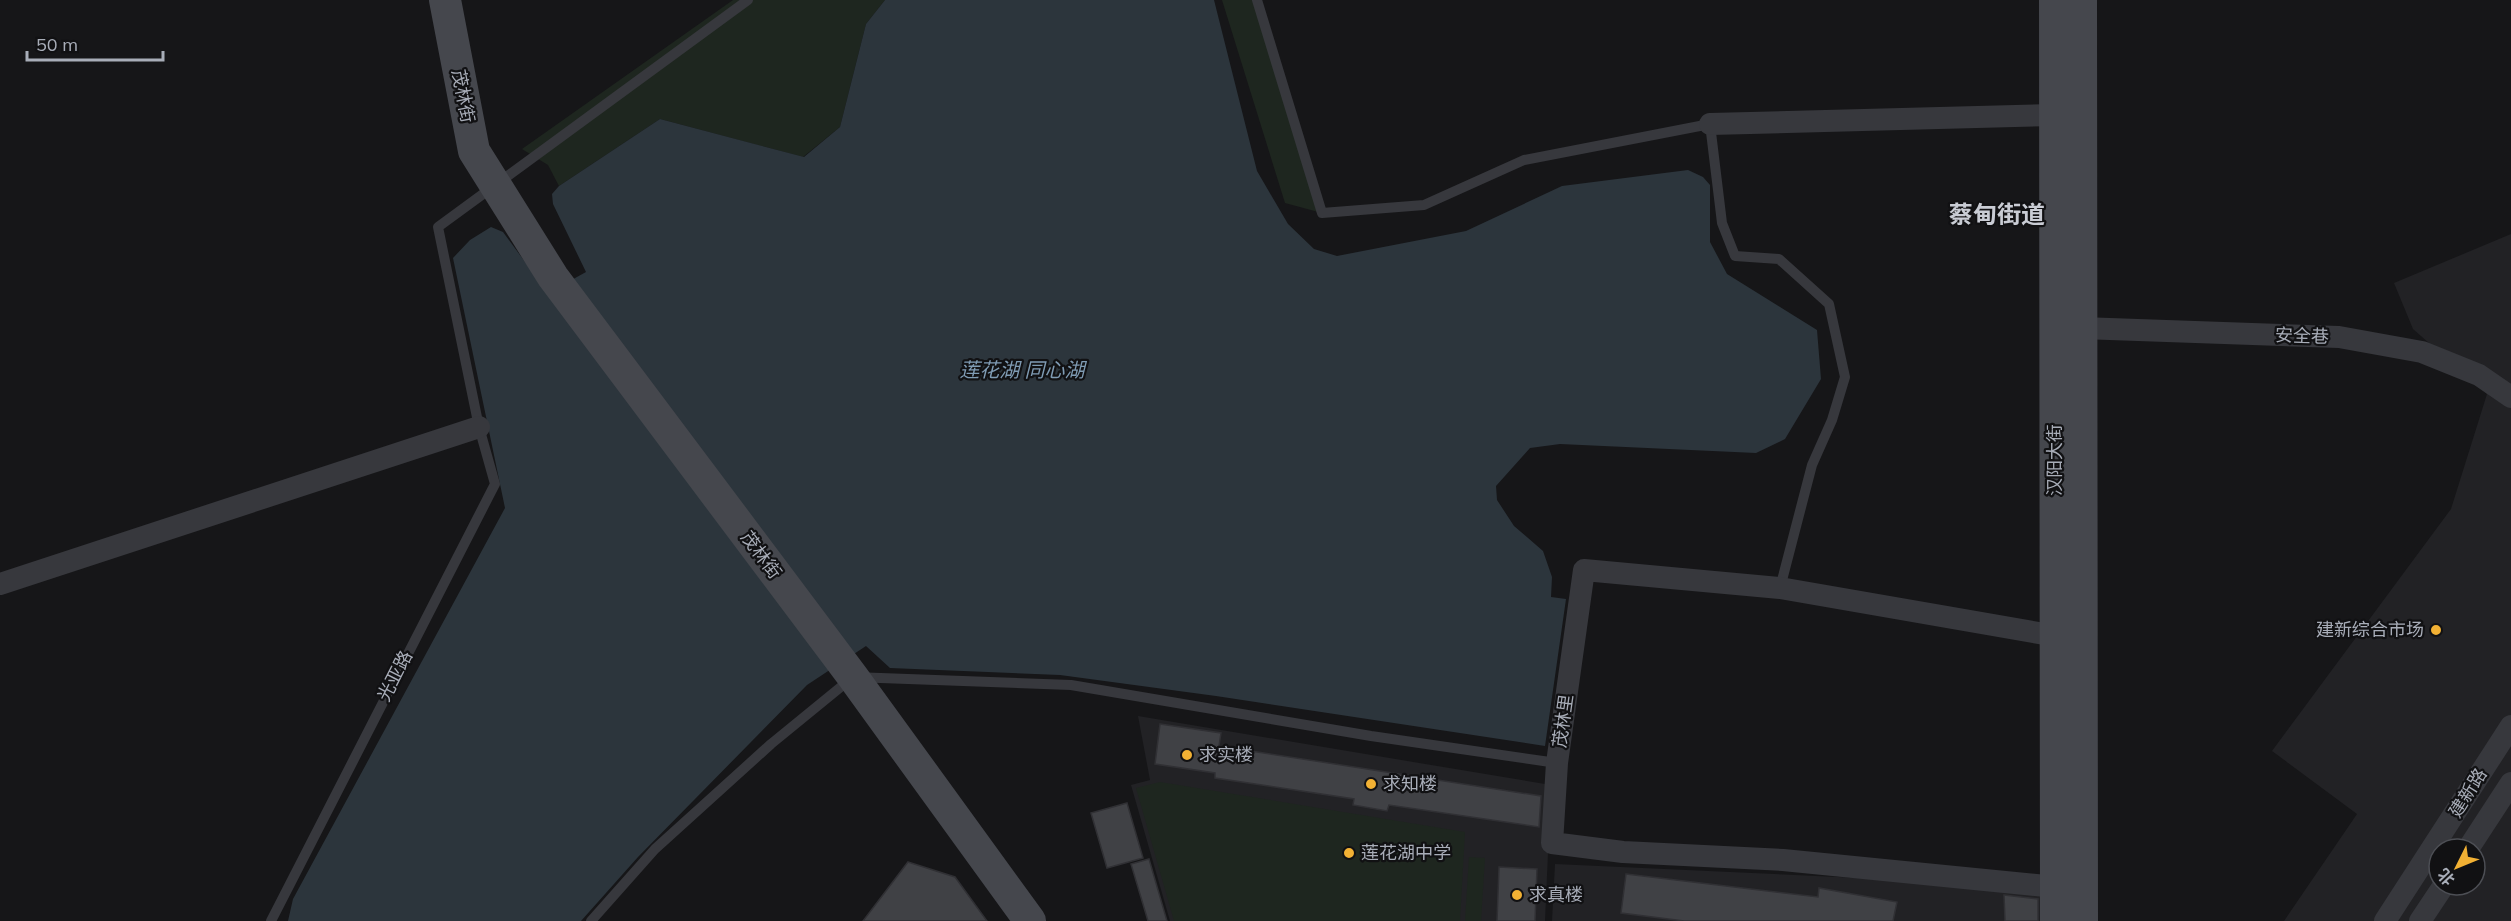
<svg xmlns="http://www.w3.org/2000/svg" width="2511" height="921" viewBox="0 0 2511 921" font-family="Mulish,'Noto Sans SC',sans-serif">
  <style>
    .built { fill: #222225; fill-rule: evenodd }
    .green { fill: #1e261f }
    .water { fill: #2c353c }
    .building { fill: #404145; stroke: #303034; stroke-width: 1.5 }
    .lines { fill: none; stroke-linecap: round; stroke-linejoin: round }
    .lane { stroke: #37383d; stroke-width: 10 }
    .street { stroke: #37383d; stroke-width: 22 }
    .secondary { stroke: #45474d; stroke-width: 32 }
    .poi-dot { fill: #f2b134; stroke: #111113; stroke-width: 2 }
    .labels { text-anchor: middle; stroke-width: 4.5; stroke-linejoin: round; paint-order: stroke }
    .street-label { font-size: 18px; fill: #a8adb8; stroke: #111113 }
    .poi-label { font-size: 18px; fill: #a8adb8; stroke: #111113; text-anchor: start }
    .water-label { font-size: 20px; font-style: italic; fill: #7f9bb3; stroke: #111113 }
    .district-label { font-size: 24px; font-weight: bold; fill: #c9ccd4; stroke: #111113 }
  </style>
  <rect width="100%" height="100%" fill="#161618"/>
  <path class="built" d="M 2511,234 L 2511,921 L 2284,921 L 2357,814 L 2272,751 L 2451,509 L 2487,394 L 2413,329 L 2394,283 ZM 2439,849 L 2475,849 L 2475,885 L 2439,885 Z
    M 1138,716 L 1551,785 L 1545,921 L 1170,921 L 1131,785 L 1150,780 Z
    M 1555,864 L 2056,887 L 2056,921 L 1552,921 Z"/>
  <path class="green" d="M 733,0 L 885,0 L 866,24 L 840,127 L 803,157 L 660,119 L 559,186 L 548,165 L 522,149 Z
    M 1222,0 L 1257,0 L 1322,213 L 1285,203 Z
    M 1160,782 L 1465,832 L 1460,921 L 1174,921 L 1136,788 Z
    M 1469,857 L 1485,858 L 1481,921 L 1465,921 Z"/>
  <path class="water" d="M 885,0 L 1214,0 L 1257,171 L 1288,224 L 1314,249 L 1337,256 L 1466,231 L 1562,186 L 1688,170 L 1703,177 L 1710,185 L 1710,242 L 1727,274 L 1817,330 L 1821,379 L 1785,439 L 1756,453 L 1560,444 L 1530,448 L 1496,486 L 1497,500 L 1514,526 L 1543,551 L 1552,577 L 1551,597 L 1566,599 L 1545,746 L 1216,696 L 1060,675 L 890,668 L 866,646 L 807,685 L 638,857 L 581,921 L 288,921 L 293,899 L 505,508 L 453,258 L 470,240 L 491,227 L 503,232 L 548,293 L 586,272 L 553,204 L 552,194 L 559,186 L 660,119 L 804,157 L 840,127 L 866,24 Z"/>
  <path class="building" d="M 1160,724 L 1221,733 L 1219,746 L 1541,796 L 1539,827 L 1389,805 L 1387,811 L 1353,805 L 1354,799 L 1215,778 L 1215,773 L 1155,764 Z
    M 1127,803 L 1143,858 L 1107,868 L 1091,813 Z
    M 1149,859 L 1167,921 L 1148,921 L 1131,864 Z
    M 908,862 L 955,877 L 987,921 L 863,921 Z
    M 1499,867 L 1537,869 L 1535,921 L 1497,921 Z
    M 1626,874 L 1818,897 L 1819,888 L 1897,902 L 1893,921 L 1684,921 L 1621,913 Z
    M 2004,895 L 2038,899 L 2038,921 L 2005,921 Z"/>
  <g class="lines">
    <path class="lane" d="M 1257,0 L 1322,213 L 1424,205 L 1524,160 L 1710,124 L 1722,223 L 1735,256 L 1779,259 L 1829,304 L 1845,377 L 1832,420 L 1812,465 L 1780,588
      M 271,921 L 495,484 L 479,427 L 438,227 L 748,0
      M 591,921 L 655,849 L 771,744 L 853,677 L 1071,685 L 1371,736 L 1557,763"/>
    <path class="street" d="M 1710,124 L 2054,115
      M 2081,328 L 2339,337 L 2422,352 L 2479,375 L 2511,397
      M 0,584 L 479,427
      M 2056,636 L 1780,588 L 1584,570 L 1557,763 L 1552,843 L 1623,852 L 1783,860 L 2056,887
      M 2468,849 L 2511,783
      M 2385,921 L 2511,726
      M 2420,921 L 2444,885"/>
    <path class="secondary" d="M 445,0 L 474,151 L 553,277 L 853,677 L 1030,921
      M 2055,0 L 2056,921
      M 2081,0 L 2082,921"/>
  </g>
  <g class="poi-dot">
    <circle cx="2436" cy="630" r="6"/>
    <circle cx="1187" cy="755" r="6"/>
    <circle cx="1371" cy="784" r="6"/>
    <circle cx="1349" cy="853" r="6"/>
    <circle cx="1517" cy="895" r="6"/>
  </g>
  <g class="labels">
    <g class="street-label">
      <text transform="translate(463 96) rotate(79)" y="6">茂林街</text>
      <text transform="translate(2302 336) rotate(2)" y="6">安全巷</text>
      <text transform="translate(2055 460) rotate(-90)" y="6">汉阳大街</text>
      <text transform="translate(761 555) rotate(53)" y="6">茂林街</text>
      <text transform="translate(395 676) rotate(-63)" y="6">光亚路</text>
      <text transform="translate(1563 721) rotate(-82)" y="6">茂林里</text>
      <text transform="translate(2468 793) rotate(-58)" y="6">建新路</text>
    </g>
    <g class="poi-label">
      <text x="2424" y="636" text-anchor="end">建新综合市场</text>
      <text x="1199" y="761">求实楼</text>
      <text x="1383" y="790">求知楼</text>
      <text x="1361" y="859">莲花湖中学</text>
      <text x="1529" y="901">求真楼</text>
    </g>
    <g class="water-label">
      <text x="1022" y="377">莲花湖 同心湖</text>
    </g>
    <g class="district-label">
      <text x="1997" y="223">蔡甸街道</text>
    </g>
  </g>
  <g transform="translate(2457 867) rotate(227)"><circle r="28" fill="#111113" stroke="#4d4f55" stroke-width="1.5"/>
  <path d="M0-4.5L10 22L0 15L-10 22Z" fill="#f2b134"/>
  <text y="-9" font-size="16" font-weight="bold" text-anchor="middle" fill="#a8adb8">北</text>
  </g>
  <path d="M27 51v9h136v-9" fill="none" stroke="#a8adb8" stroke-width="3"/>
  <text x="36" y="51" font-size="18" fill="#a8adb8" stroke="#111113" stroke-width="4.5" paint-order="stroke">50 m</text>
</svg>
